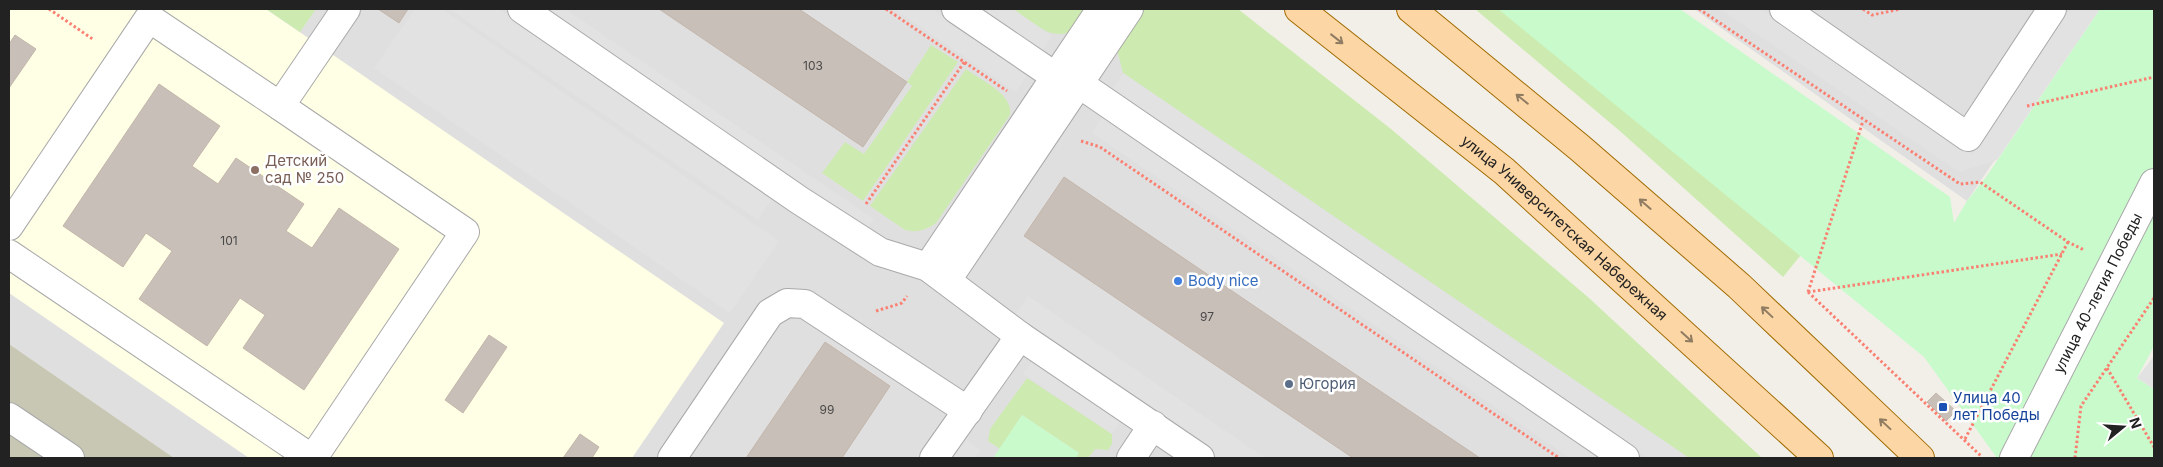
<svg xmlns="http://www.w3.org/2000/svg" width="2163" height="467" viewBox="0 0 2163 467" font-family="Inter,sans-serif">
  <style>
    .residential { fill: #e0dfdf }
    .education { fill: #ffffe5 }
    .construction { fill: #c7c7b4 }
    .grass { fill: #cdebb0 }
    .park { fill: #c8facc }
    .parking { fill: #e2e2e2 }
    .building { fill: #c7bfb8; stroke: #c4b6ab }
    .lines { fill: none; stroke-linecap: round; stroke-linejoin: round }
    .minor-casing { stroke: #a9a9a9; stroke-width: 30 }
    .major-casing { stroke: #a06b00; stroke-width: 30 }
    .path { stroke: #fa8072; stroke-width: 3; stroke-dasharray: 2.5 2.5; stroke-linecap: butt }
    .minor { stroke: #fff; stroke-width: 28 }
    .major { stroke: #fcd6a4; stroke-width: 28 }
    .oneway { stroke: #8f7c63 }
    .education-dot { fill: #8d6e63; stroke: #fff; stroke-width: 2 }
    .shop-dot { fill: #3f7fe0; stroke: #fff; stroke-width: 2 }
    .service-dot { fill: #5c6f8a; stroke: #fff; stroke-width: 2 }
    .transit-dot { fill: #1a4fb4; stroke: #fff; stroke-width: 2 }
    .labels { text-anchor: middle; stroke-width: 5; stroke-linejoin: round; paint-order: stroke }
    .number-label { font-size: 12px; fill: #4b4948 }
    .education-label { font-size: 15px; fill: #785e54; stroke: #fff; text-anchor: start }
    .street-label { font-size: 15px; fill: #222; stroke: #fff }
    .shop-label { font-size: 15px; fill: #366cbe; stroke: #fff; text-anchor: start }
    .service-label { font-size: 15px; fill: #4e5e75; stroke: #fff; text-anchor: start }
    .transit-label { font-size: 15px; fill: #164399; stroke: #fff; text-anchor: start }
  </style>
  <rect width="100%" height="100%" fill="#f2efe9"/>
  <path class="residential" d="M 9,9 L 1063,9 L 1713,458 L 174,458 L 9,344 Z
    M 1694,9 L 2097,9 L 1967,201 Z"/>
  <path class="education" d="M 9,9 L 266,9 L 724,323 L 632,458 L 249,458 L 9,293 Z"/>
  <path class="construction" d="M 9,344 L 174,458 L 9,458 Z"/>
  <path class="grass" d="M 266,9 L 316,9 L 300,32 Z
    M 1013,9 L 1090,9 C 1084,15 1077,29 1069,32 C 1050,41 1028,19 1013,9 Z
    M 1140,9 L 1238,9 L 1391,129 L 1589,298 L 1762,458 L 1689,458 L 1123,73 L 1117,50 Z
    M 1475,9 L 1675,9 L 1814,239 L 1783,277 L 1621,132 Z
    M 931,45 L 958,62 L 863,201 L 822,173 L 845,142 L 864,154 L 912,86 L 907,82 Z
    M 966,69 C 980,80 1014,94 1010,115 L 936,223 C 927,230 916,233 905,230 L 870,206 Z
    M 1027,378 L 1112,434 L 1112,444 L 1108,450 L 1095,449 L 1088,458 L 1076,458 L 1079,453 L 1022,415 L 1000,449 L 988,441 L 990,429 Z"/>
  <path class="park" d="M 1498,9 L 1680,9 L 1950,197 L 1954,223 L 1967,201 L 1986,177 L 2100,9 L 2154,9 L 2154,346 L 2137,378 L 2154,389 L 2154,458 L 1997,458 L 1924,357 Z
    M 1022,415 L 1079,453 L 1076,458 L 993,458 Z"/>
  <path class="parking" d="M 415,9 L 442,9 L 779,241 L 730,313 L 374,68 Z
    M 449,9 L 499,9 L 774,196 L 758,220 Z
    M 541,9 L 565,9 L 874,219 L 866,230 Z
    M 894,9 L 932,9 L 1028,74 L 1016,92 Z
    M 968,9 L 1013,9 L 1052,36 L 1038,57 Z
    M 1720,9 L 1761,9 L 1972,154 L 2071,9 L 2100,9 L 1997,160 L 1959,172 Z
    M 1123,73 L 1689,458 L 1648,458 L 1110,92 Z
    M 1103,116 L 1607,458 L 1570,458 L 1092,133 Z
    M 1028,296 L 1265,458 L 1218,458 L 1013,318 Z
    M 2154,356 L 2154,389 L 2137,378 Z
    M 1035,357 L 1123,417 L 1112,434 L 1023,374 Z
    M 959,434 L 981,450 L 975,458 L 943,458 Z"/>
  <path class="building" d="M 378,9 L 408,9 L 399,23 Z
    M 659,9 L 799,9 L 907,82 L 863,147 Z
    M 15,35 L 36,49 L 9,88 L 9,44 Z
    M 159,84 L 220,126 L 192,166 L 218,184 L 236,158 L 304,204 L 286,231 L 312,248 L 339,208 L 399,249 L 304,390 L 243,348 L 265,315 L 240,298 L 207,346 L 139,299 L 172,251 L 146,233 L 123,267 L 63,226 Z
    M 1064,177 L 1322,352 L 1480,458 L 1353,458 L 1024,236 Z
    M 489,335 L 507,347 L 463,413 L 445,400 Z
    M 825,342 L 890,386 L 842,458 L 746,458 Z
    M 1936,393 L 1956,411 L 1946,421 L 1927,402 Z
    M 580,434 L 599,447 L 592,458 L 563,458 Z"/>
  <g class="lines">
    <defs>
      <g id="minor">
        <path d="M 522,9 L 799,200 L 880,252 L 928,267 L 1020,336 L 1200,458"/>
        <path d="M 956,9 L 1056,77 L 1078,83 L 1625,458"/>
        <path d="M 1784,9 L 1968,137 L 2052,9"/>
        <path d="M 280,106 L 465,232 L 313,458"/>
        <path d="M 9,226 L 149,18 L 280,106 L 346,9"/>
        <path d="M 9,254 L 311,458"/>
        <path d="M 928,267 L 1101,9"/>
        <path d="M 947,280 L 1129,9"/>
        <path d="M 9,417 L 70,458"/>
        <path d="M 672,458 L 770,313 L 787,303 L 805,304 L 968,411"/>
        <path d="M 934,458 L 1020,336"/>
        <path d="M 1131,458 L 1153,425"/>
        <path id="s1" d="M 2014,458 L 2154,183"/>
      </g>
      <g id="major">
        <path id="s2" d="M 1299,9 L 1504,171 L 1819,458"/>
        <path d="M 1411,9 L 1580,148 L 1739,286 L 1920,458"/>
      </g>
    </defs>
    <use href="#minor" class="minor-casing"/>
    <use href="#major" class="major-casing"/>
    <path class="path" d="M 49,9 L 94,40
      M 886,9 L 1007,91
      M 1699,9 L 1960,184 L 1980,182 L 2068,242 L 2084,250
      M 1863,9 L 1872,15 L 1901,9
      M 2027,106 L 2154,77
      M 1081,141 L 1100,147 L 1559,458
      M 866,204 L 965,61
      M 1808,292 L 2062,254
      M 1808,292 L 1981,456
      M 1808,292 L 1863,121
      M 876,311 L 902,303 L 907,296
      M 2107,368 L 2154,447
      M 1965,439 L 2068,242
      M 2075,458 L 2081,406 L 2154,298"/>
    <use href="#minor" class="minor"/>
    <use href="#major" class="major"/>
  </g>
  <defs><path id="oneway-shaft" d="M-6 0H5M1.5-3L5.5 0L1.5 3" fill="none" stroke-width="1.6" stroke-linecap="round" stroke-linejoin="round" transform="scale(1.25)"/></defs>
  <g class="oneway">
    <use href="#oneway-shaft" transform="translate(1337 39) rotate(38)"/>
    <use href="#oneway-shaft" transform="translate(1522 99) rotate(-141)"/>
    <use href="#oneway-shaft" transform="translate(1645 204) rotate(-139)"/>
    <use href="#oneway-shaft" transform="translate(1767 312) rotate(-137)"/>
    <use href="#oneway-shaft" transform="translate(1687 337) rotate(42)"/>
    <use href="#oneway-shaft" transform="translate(1885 424) rotate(-137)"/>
  </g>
  <circle class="education-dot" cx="255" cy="170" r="5"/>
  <circle class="shop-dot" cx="1178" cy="281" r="5"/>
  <circle class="service-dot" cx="1289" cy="384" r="5"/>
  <rect class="transit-dot" x="1938" y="402" width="10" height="10" rx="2.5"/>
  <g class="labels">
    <g class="number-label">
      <text x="813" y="70">103</text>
      <text x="229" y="245">101</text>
      <text x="1207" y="321">97</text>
      <text x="827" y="414">99</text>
    </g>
    <g class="education-label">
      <text x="265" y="166">Детский<tspan x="265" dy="17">сад № 250</tspan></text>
    </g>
    <g class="street-label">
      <text dy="5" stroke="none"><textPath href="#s2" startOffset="344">улица Университетская Набережная</textPath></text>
      <text dy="5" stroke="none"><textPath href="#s1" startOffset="185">улица 40-летия Победы</textPath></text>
    </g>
    <g class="shop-label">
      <text x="1188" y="286">Body nice</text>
    </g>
    <g class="service-label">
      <text x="1299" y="389">Югория</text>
    </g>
    <g class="transit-label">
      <text x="1953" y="403">Улица 40<tspan x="1953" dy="17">лет Победы</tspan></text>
    </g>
  </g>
  <rect width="2163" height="467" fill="none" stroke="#222222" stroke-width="20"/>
  <g transform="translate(2123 427) rotate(72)" stroke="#ffffff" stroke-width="4" paint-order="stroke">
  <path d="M0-4L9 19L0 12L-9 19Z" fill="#222222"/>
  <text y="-8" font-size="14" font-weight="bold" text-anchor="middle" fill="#222222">N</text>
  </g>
</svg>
